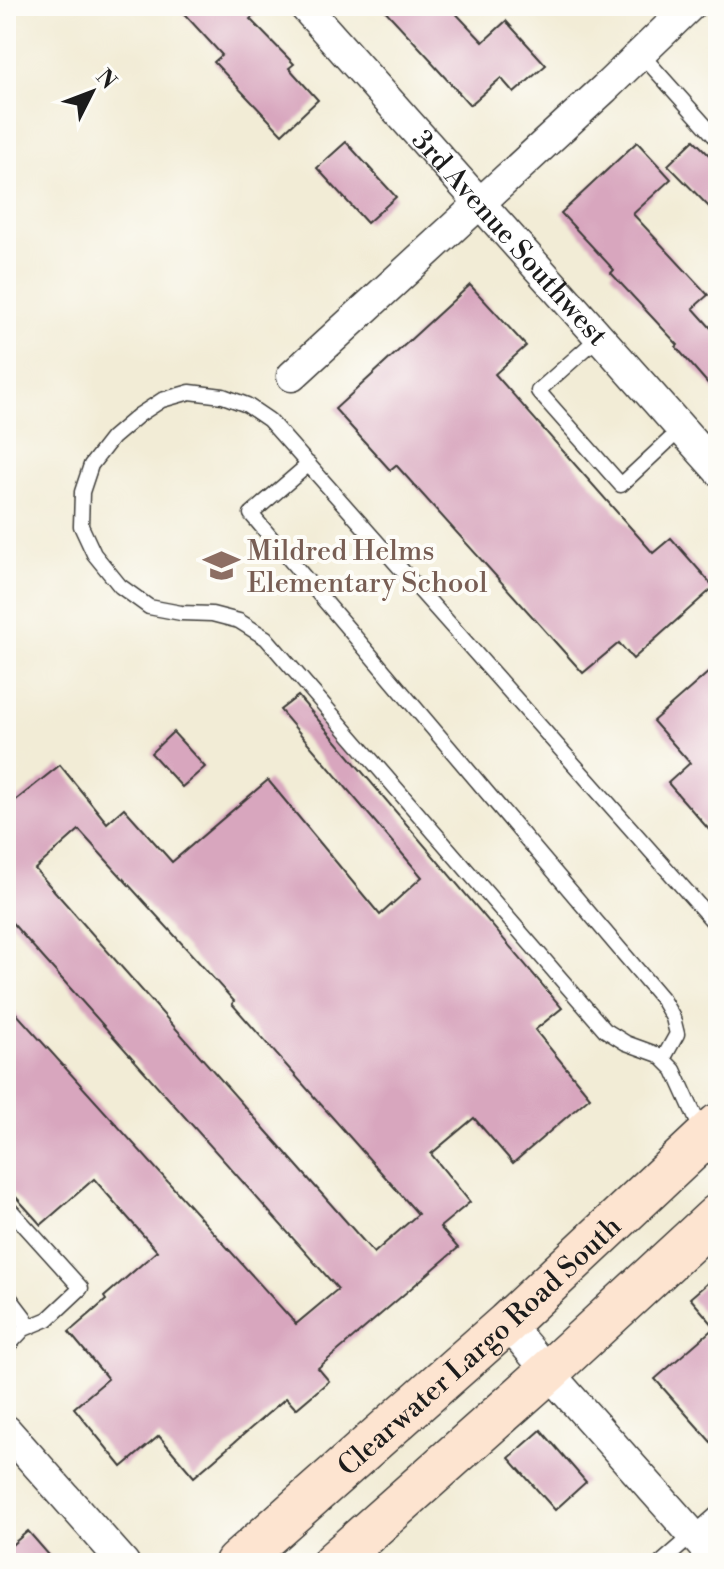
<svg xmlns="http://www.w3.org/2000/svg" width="724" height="1569" viewBox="0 0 724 1569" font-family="'Libre Bodoni',serif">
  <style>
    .building { fill: #d8a6be; fill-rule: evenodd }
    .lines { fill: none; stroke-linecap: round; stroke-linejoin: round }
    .service-casing { stroke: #3c3b38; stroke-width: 17 }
    .minor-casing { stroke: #3c3b38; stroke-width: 33 }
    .secondary-casing { stroke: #3c3b38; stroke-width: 45 }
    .service { stroke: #fff; stroke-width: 14 }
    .minor { stroke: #fff; stroke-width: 30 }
    .secondary { stroke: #fde4d0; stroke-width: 42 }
    .labels { text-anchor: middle; stroke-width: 8; stroke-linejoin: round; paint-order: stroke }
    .street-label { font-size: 28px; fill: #1c1c1c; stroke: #fdfcf7 }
    .education-label { font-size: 28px; fill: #785e54; stroke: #fdfcf7; text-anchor: start }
  </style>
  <rect width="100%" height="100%" fill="#fdfcf7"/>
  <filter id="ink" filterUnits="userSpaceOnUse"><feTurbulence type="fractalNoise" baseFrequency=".0125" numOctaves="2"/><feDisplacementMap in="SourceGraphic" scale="16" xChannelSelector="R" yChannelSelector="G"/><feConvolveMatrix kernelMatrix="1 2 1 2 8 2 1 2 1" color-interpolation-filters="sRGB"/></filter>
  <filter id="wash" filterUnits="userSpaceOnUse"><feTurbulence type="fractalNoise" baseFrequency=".006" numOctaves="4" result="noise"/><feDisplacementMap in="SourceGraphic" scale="32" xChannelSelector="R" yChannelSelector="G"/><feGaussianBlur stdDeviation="1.8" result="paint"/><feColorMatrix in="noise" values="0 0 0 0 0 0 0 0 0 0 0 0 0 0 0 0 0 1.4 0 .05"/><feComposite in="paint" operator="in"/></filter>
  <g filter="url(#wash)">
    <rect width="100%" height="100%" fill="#f2ecd6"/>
    <g id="blocks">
      <path class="building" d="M 177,6 L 265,6 L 250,19 L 294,64 L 289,68 L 318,100 L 282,134 L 214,62 L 222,55 Z
        M 381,6 L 449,6 L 483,42 L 506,21 L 546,65 L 514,93 L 501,78 L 470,105 L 431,62 L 432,61 Z
        M 694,140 L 718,164 L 718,216 L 668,165 Z
        M 346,142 L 396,197 L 367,223 L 317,168 Z
        M 637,142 L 671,179 L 633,214 L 708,295 L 693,308 L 718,336 L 718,395 L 676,347 L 678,345 L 611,273 L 614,270 L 561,213 Z
        M 470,285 L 526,346 L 495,374 L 653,553 L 671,538 L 714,587 L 633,659 L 619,643 L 583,673 L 396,465 L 390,470 L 335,409 Z
        M 718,664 L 718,840 L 668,783 L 690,763 L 653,721 Z
        M 298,696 L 562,1008 L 535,1030 L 590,1097 L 513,1163 L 474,1118 L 431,1154 L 470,1202 L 440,1227 L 458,1248 L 318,1368 L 329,1381 L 296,1409 L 286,1398 L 194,1477 L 159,1436 L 122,1467 L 74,1408 L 108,1379 L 69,1332 L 106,1300 L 104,1297 L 157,1251 L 94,1179 L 41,1225 L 6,1186 L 6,1002 L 296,1324 L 338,1289 L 6,916 L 6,808 L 60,765 L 107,823 L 124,808 L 172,862 L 268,780 L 380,915 L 422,877 L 280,710 ZM 79,830 L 234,1001 L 232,1004 L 418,1214 L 374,1253 L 35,869 Z
        M 173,732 L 205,767 L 182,787 L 151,753 Z
        M 718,1274 L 718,1450 L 655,1379 L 715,1327 L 690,1298 Z
        M 541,1430 L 586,1482 L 555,1510 L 509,1458 Z
        M 28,1531 L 56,1563 L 6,1563 L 6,1550 Z"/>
    </g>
  </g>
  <g filter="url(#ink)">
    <use href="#blocks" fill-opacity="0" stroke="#3c3b38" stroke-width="2"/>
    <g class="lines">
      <defs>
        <path id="service" d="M 641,54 L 718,140
          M 599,337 L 538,391 L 621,485 L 681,429
          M 309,464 L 251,514 L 662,999 L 673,1018 L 677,1034 L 663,1059
          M 703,1134 L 674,1070 L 659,1055 L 626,1043 L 605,1030 L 266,638 L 239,621 L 212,614 L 181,613 L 149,607 L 120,586 L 94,554 L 81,526 L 82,492 L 91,465 L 112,438 L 139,415 L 162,400 L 190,392 L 223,396 L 247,405 L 269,420 L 718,927
          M 6,1205 L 81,1288 L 48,1319 L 24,1329
          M 6,1293 L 25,1318 L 24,1329 L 6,1348
          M 661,1563 L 718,1513"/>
        <g id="minor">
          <path id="s1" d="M 304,6 L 718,470"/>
          <path d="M 292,376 L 605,88 L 690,6"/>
          <path d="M 507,1323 L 548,1372 L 718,1563"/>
          <path d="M 6,1430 L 124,1563"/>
        </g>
        <g id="secondary">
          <path id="s2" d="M 236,1563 L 507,1323 L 718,1125"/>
          <path d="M 333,1563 L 548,1372 L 718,1215"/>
        </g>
      </defs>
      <use href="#service" class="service-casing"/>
      <use href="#minor" class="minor-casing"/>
      <use href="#secondary" class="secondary-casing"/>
      <use href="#service" class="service"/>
      <use href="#minor" class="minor"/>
      <use href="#secondary" class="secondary"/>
    </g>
  </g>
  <defs>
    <symbol id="school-bare" viewBox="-9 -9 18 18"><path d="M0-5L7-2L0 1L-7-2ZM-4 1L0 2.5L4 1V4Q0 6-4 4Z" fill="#8d6e63" stroke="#fdfcf7" stroke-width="2.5" paint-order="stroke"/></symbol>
  </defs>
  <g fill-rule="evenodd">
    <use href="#school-bare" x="196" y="540" width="51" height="51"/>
  </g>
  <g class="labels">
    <g class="street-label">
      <text dy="10" stroke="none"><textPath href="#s1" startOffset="310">3rd Avenue Southwest</textPath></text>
      <text dy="10" stroke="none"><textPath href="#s2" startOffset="326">Clearwater Largo Road South</textPath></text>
    </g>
    <g class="education-label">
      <text x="247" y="560">Mildred Helms<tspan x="247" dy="32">Elementary School</tspan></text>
    </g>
  </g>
  <rect width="724" height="1569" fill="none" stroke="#fdfcf7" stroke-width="32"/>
  <g transform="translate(92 92) rotate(48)" stroke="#fdfcf7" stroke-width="6" paint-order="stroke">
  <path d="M0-6L14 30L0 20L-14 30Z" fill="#1c1c1c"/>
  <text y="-12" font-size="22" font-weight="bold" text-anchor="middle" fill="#1c1c1c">N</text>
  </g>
</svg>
